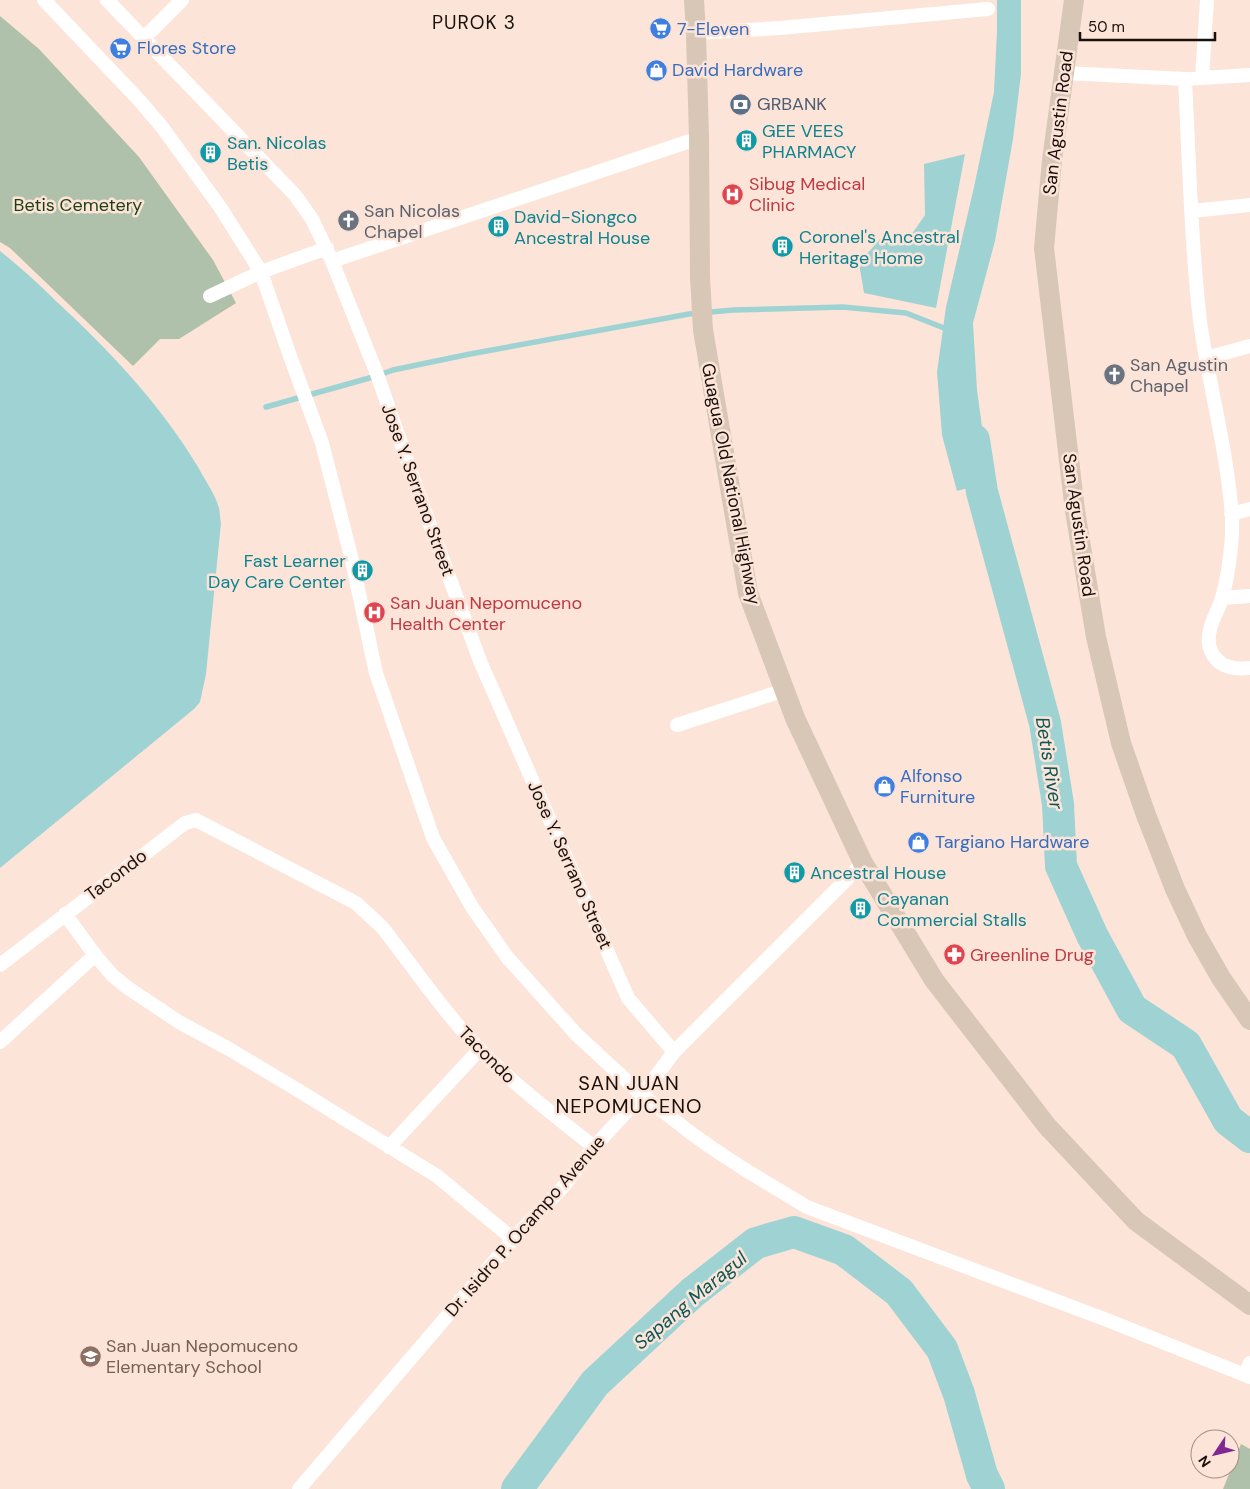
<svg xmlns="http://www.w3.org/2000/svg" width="1250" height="1489" viewBox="0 0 1250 1489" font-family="'DM Sans',sans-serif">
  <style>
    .green { fill: #afc0ab }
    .water { fill: #9fd3d3 }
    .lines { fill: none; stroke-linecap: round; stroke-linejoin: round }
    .stream { stroke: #9fd3d3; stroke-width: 5.5 }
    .river { stroke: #9fd3d3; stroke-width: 32 }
    .street { stroke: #fff; stroke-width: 14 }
    .secondary { stroke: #d8c6b7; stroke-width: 20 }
    .labels { text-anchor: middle; stroke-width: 5; stroke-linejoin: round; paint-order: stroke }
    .shop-label { font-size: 18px; fill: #366cbe; stroke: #fce4d8; text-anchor: start }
    .service-label { font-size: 18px; fill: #4e5e75; stroke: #fce4d8; text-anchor: start }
    .street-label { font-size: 18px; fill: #1a100b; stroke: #fce4d8 }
    .culture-label { font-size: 18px; fill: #0d838f; stroke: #fce4d8; text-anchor: start }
    .health-label { font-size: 18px; fill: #be3a42; stroke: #fce4d8; text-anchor: start }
    .park-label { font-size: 18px; fill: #1a3f11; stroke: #fce4d8 }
    .worship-label { font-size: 18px; fill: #5b616d; stroke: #fce4d8; text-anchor: start }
    .education-label { font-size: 18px; fill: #785e54; stroke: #fce4d8; text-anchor: start }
    .neighbourhood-label { font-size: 19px; letter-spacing: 1px; fill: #1a100b; stroke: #fce4d8 }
    .water-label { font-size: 19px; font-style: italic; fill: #0c5757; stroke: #fce4d8 }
    .quarter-label { font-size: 20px; letter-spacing: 1px; fill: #1a100b; stroke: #fce4d8 }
  </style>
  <rect width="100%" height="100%" fill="#fce4d8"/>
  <path class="green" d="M 0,16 L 39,49 L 139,157 L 213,260 L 236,303 L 179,339 L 160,339 L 133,366 L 10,248 L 0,242 Z
    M 1241,1444 L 1250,1449 L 1250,1489 L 1223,1489 Z"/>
  <path class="water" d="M 997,0 L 1021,0 L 1021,74 L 1013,139 L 995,241 L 973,323 L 977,390 L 984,441 L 993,481 L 957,491 L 942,435 L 937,372 L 946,307 L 974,187 L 994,92 L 997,31 Z
    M 965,154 L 936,308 L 864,293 L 859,263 L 880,239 L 907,241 L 925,215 L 924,164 Z
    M 0,251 C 20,267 39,284 57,302 C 110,351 161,405 198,467 C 205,480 215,494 219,508 C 220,513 220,519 221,523 L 206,674 L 200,702 L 194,709 L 0,868 Z"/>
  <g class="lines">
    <path class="stream" d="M 379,375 L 393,370 L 470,354 L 689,314 L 733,310 L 843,307 L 906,313 L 949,330
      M 266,407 L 373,377"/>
    <path class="river" d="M 974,440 L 982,492 L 1045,723 L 1058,804 L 1061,866 L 1092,935 L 1132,1009 L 1186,1045 L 1228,1120 L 1250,1137
      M 517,1489 L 595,1383 L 693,1292 L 756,1243 L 794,1232 L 844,1250 L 899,1292 L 942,1349 L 959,1394 L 982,1475 L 989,1489"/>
    <path class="street" d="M 44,0 L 139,100 L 162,127 L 220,207 L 261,272 L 290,356 L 322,443 L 351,556 L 376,673 L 433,838 L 472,907 L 507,957 L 576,1034 L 642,1095 L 691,1133 L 712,1148 L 744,1169 L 807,1207 L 1107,1320 L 1250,1377
      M 107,0 L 295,195 L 312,219 L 332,261 L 377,374 L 419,495 L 480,661 L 620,980 L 628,998 L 674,1052
      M 696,33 L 780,28 L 988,9
      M 144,38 L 182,0
      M 1064,73 L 1185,79 L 1250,75
      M 1202,78 L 1207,0
      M 1185,79 C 1189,159 1191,241 1200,321 C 1209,387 1228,452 1232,519 C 1233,541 1228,577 1222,598 C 1219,609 1212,619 1210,630 C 1205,648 1215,666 1235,668 C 1240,669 1245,668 1250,668
      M 1192,211 L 1250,205
      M 332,261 L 699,138
      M 210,296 L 261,272 L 327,248
      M 1206,358 L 1250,346
      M 1231,514 L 1250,509
      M 1222,598 L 1250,596
      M 677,725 L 785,690
      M 65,914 L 95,955 L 113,976 L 128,988 L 179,1022 L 229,1049 L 301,1092 L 437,1176 L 513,1239
      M 0,965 L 185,823 L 196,820 L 356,903 L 382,927 C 414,968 444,1012 480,1050 C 515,1085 555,1116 594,1147
      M 0,1042 L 95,955
      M 389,1147 L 480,1049
      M 1245,1375 L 1250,1363
      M 299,1489 L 513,1239 L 563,1187 L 594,1147 L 642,1095 L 674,1052 L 863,863"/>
    <path class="secondary" d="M 694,0 L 696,33 L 699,138 L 700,277 L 703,330 L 748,593 L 795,718 L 863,863 L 934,980 L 1047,1126 L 1136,1221 L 1250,1305
      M 1074,0 L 1052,160 L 1044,248 L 1075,511 L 1096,637 L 1121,743 L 1146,815 L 1175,889 L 1197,936 L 1221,978 L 1250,1020"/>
  </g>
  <defs>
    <symbol id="supermarket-disc" viewBox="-11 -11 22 22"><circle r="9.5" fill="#3f7fe0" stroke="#fce4d8"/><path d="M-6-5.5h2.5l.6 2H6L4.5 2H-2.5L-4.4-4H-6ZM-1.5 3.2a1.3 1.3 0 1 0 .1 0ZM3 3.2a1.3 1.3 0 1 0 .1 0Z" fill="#fff"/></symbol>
    <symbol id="shop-disc" viewBox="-11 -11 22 22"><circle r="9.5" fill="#3f7fe0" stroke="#fce4d8"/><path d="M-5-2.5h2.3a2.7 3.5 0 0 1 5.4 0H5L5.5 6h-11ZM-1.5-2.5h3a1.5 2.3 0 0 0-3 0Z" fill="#fff"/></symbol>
    <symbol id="bank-disc" viewBox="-11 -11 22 22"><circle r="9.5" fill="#5c6f8a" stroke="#fce4d8"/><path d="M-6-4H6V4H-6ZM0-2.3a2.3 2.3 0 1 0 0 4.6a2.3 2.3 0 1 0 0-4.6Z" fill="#fff"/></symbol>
    <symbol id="building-disc" viewBox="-11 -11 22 22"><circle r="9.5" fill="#0f9aa8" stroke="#fce4d8"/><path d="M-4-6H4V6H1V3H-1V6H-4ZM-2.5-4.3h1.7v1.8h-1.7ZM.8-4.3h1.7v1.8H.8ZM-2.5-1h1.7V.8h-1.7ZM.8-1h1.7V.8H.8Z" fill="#fff"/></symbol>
    <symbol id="hospital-disc" viewBox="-11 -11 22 22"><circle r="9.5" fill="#e0444e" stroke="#fce4d8"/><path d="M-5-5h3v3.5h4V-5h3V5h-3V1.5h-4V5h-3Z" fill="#fff"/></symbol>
    <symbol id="church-disc" viewBox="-11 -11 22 22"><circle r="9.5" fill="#6b7280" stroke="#fce4d8"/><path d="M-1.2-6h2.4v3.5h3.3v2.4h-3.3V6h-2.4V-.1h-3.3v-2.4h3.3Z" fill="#fff"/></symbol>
    <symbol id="pharmacy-disc" viewBox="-11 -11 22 22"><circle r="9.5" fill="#e0444e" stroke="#fce4d8"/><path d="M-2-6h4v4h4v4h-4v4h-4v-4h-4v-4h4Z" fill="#fff"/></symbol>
    <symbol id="school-disc" viewBox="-11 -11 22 22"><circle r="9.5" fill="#8d6e63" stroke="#fce4d8"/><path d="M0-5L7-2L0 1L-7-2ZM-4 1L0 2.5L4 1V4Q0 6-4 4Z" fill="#fff"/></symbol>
  </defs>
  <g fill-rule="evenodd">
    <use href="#supermarket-disc" x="648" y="16" width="25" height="25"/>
    <use href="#supermarket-disc" x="108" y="36" width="25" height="25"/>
    <use href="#shop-disc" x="644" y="58" width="25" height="25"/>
    <use href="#bank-disc" x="728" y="92" width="25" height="25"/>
    <use href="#building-disc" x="734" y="128" width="25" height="25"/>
    <use href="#building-disc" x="198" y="140" width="25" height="25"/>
    <use href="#hospital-disc" x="720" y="182" width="25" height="25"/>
    <use href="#church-disc" x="336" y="208" width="25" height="25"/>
    <use href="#building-disc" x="486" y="214" width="25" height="25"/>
    <use href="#building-disc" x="770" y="234" width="25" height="25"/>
    <use href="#church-disc" x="1102" y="362" width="25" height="25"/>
    <use href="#building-disc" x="350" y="558" width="25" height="25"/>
    <use href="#hospital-disc" x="362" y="600" width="25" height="25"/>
    <use href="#shop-disc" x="872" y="774" width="25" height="25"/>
    <use href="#shop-disc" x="906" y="830" width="25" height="25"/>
    <use href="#building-disc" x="782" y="860" width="25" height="25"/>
    <use href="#building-disc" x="848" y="896" width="25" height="25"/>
    <use href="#pharmacy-disc" x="942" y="942" width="25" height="25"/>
    <use href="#school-disc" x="78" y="1344" width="25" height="25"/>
  </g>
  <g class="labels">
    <g class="shop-label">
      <text x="677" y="35">7-Eleven</text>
      <text x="137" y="54">Flores Store</text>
      <text x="672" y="76">David Hardware</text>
      <text x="900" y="782">Alfonso<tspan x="900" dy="21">Furniture</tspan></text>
      <text x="935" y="848">Targiano Hardware</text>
    </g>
    <g class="service-label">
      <text x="757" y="110">GRBANK</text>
    </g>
    <g class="street-label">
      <text transform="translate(1058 123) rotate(-83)" y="6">San Agustin Road</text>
      <text transform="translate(731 484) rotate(79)" y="6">Guagua Old National Highway</text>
      <text transform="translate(418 490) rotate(70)" y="6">Jose Y. Serrano Street</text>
      <text transform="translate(1079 525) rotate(82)" y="6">San Agustin Road</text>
      <text transform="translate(570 865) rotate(66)" y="6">Jose Y. Serrano Street</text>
      <text transform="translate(116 875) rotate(-37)" y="6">Tacondo</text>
      <text transform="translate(487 1055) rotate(45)" y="6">Tacondo</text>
      <text transform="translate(525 1226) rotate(-49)" y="6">Dr. Isidro P. Ocampo Avenue</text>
    </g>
    <g class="culture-label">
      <text x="762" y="137">GEE VEES<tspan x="762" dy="21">PHARMACY</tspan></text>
      <text x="227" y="149">San. Nicolas<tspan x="227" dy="21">Betis</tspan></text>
      <text x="514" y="223">David-Siongco<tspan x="514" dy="21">Ancestral House</tspan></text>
      <text x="799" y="243">Coronel's Ancestral<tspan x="799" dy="21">Heritage Home</tspan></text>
      <text x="346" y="567" text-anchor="end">Fast Learner<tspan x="346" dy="21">Day Care Center</tspan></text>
      <text x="810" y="879">Ancestral House</text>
      <text x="877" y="905">Cayanan<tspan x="877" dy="21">Commercial Stalls</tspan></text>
    </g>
    <g class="health-label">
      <text x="749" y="190">Sibug Medical<tspan x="749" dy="21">Clinic</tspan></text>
      <text x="390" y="609">San Juan Nepomuceno<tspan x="390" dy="21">Health Center</tspan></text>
      <text x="970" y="961">Greenline Drug</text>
    </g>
    <g class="park-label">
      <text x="78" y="211">Betis Cemetery</text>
    </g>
    <g class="worship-label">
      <text x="364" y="217">San Nicolas<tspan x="364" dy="21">Chapel</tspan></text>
      <text x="1130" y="371">San Agustin<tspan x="1130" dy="21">Chapel</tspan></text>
    </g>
    <g class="education-label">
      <text x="106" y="1352">San Juan Nepomuceno<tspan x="106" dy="21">Elementary School</tspan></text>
    </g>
    <g class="neighbourhood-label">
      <text x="474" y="29">PUROK 3</text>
    </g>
    <g class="water-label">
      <text transform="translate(1050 763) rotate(81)" y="7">Betis River</text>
      <text transform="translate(690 1300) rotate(-40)" y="7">Sapang Maragul</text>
    </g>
    <g class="quarter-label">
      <text x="629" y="1090">SAN JUAN<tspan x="629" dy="23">NEPOMUCENO</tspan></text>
    </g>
  </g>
  <g transform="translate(1215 1454) rotate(235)"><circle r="24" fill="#fce4d8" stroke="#a28f86"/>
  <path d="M0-4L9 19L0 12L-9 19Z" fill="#822692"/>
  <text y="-8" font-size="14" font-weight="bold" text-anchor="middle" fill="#1a100b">N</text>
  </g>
  <path d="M1080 32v8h135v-8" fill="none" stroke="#1a100b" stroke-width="2.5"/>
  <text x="1088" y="32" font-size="15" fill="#1a100b" stroke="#fce4d8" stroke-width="4" paint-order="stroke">50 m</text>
</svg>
